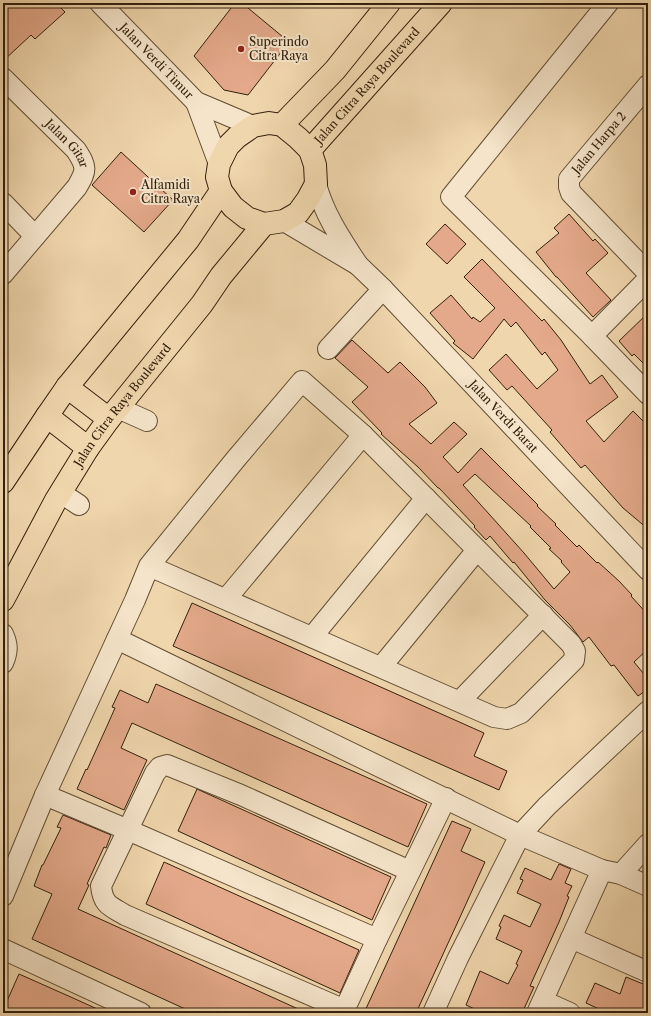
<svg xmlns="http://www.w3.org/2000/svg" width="651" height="1016" viewBox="0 0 651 1016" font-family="'Libre Caslon Text',serif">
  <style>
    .building { fill: #e3a98a; stroke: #33200c; fill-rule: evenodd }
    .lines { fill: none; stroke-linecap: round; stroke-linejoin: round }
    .minor-casing { stroke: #624e34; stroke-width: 22 }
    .major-casing { stroke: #33200c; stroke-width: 24 }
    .minor { stroke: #f5e4ca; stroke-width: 20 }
    .major { stroke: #f0d6ad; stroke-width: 22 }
    .poi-dot { fill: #8f2418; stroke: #f5e4ca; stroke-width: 1.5 }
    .labels { text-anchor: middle; stroke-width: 4; stroke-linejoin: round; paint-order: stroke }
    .poi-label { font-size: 12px; fill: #33200c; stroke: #f5e4ca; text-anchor: start }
    .street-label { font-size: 12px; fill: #33200c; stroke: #f5e4ca }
  </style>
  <rect width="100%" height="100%" fill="#f0d6ad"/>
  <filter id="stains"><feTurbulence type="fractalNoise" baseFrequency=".005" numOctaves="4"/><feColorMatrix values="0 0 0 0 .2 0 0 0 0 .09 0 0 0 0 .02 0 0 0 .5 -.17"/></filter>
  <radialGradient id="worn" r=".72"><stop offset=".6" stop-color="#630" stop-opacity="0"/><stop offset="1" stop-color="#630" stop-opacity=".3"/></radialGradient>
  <path class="building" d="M 3,3 L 56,3 L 65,12 L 35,39 L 31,35 L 3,61 Z
    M 235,3 L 242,3 L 289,42 L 248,95 L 224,90 L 194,56 Z
    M 121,152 L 173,200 L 144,232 L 92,185 Z
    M 569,214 L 593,241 L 595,239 L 608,253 L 586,273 L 611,300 L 593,317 L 557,277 L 556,277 L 536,252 L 559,233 L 554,228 Z
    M 445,224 L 466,244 L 447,264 L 426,244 Z
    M 482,259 L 542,321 L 544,319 L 561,340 L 590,384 L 602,375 L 618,397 L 586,421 L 604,442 L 633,411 L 648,426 L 648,529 L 623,508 L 585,465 L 581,468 L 550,432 L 552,430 L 512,386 L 507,390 L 489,370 L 506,354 L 537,389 L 558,370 L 545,352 L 542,355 L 516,322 L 511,327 L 504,319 L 473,359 L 453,343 L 455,341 L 430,313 L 451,295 L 472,319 L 473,317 L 480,322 L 495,308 L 464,277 Z
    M 648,313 L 648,368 L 634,354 L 632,356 L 619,341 Z
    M 352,340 L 388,373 L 400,362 L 425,387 L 437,403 L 409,424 L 431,444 L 454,422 L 467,434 L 443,457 L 458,473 L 481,448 L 538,505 L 537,506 L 556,524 L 555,525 L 577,547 L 579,545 L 597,563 L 598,562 L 619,581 L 632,595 L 631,596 L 648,615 L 648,649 L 634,662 L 648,679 L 648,689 L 638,696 L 614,665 L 611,666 L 589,637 L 583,642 L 570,625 L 545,600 L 514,562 L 513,563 L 490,536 L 486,540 L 474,527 L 475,526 L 439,488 L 438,488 L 418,467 L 381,434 L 382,433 L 352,402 L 368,387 L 335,358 ZM 475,474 L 531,526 L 530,527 L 551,548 L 549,549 L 562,561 L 561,562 L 570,572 L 554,589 L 524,553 L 463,485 Z
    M 192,603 L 484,733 L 474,756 L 507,771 L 499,790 L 173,646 Z
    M 156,684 L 427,804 L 408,847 L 132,723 L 121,748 L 147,760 L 124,810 L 77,789 L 86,769 L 87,770 L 107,726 L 115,708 L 112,707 L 120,690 L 148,703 Z
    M 197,789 L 391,877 L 372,920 L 178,831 Z
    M 63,815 L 111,835 L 106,848 L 104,847 L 87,884 L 89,885 L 78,909 L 307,1013 L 194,1013 L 32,939 L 52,894 L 34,886 L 42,865 L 43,865 L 61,828 L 57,827 Z
    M 452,821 L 471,829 L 461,851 L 485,862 L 461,915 L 416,1013 L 364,1013 Z
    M 164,862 L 359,950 L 340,993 L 146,904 Z
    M 559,864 L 571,869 L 565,883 L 572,886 L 567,896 L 569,897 L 559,922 L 530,986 L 534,987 L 522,1013 L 483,1013 L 466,1005 L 480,971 L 508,984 L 518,965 L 516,964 L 522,951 L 496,939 L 501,927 L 499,926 L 504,915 L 530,927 L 541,904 L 517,893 L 523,880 L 520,879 L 525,868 L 551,880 Z
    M 19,974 L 73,998 L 106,1013 L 3,1013 L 3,999 L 7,1001 Z
    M 626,977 L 648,986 L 648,1013 L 597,1013 L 599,1009 L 586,1003 L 595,983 L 620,994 Z"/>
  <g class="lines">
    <defs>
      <g id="minor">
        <path id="s1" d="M 100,3 L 196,102 L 253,126"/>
        <path d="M 608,3 L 451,197 L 592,336 L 648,394"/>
        <path id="s2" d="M 3,78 L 76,150 C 87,167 87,170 77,187 L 3,274"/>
        <path d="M 648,85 L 569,179 L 569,187 L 571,193 L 648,273"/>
        <path d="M 196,102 L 219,164"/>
        <path d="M 3,203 L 35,236"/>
        <path d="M 284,221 L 358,265 C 341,239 324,214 316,184"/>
        <path id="s3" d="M 358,265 L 383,289 L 648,570"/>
        <path d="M 592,336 L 648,279"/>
        <path d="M 328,349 L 383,289"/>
        <path d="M 118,408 L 147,421"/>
        <path d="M 61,493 L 79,505"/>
        <path d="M 226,599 L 363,435"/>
        <path d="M 3,634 C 8,645 8,651 3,663"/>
        <path d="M 312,637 L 426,498"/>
        <path d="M 117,639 L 520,835 L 602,870 L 621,874 L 648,886"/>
        <path d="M 381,667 L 477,550"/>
        <path d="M 460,701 L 543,615"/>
        <path d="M 45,795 L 128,830 L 377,939"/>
        <path d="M 621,874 L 648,844"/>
        <path d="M 3,896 L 45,795 L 135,600 L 149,566 L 235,460 L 302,381 L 363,435 L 571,644 L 575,651 L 574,660 L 521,713 L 507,719 L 494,717 L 149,566"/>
        <path d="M 571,938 L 648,972"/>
        <path d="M 3,949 L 141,1013"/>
        <path d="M 543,1001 L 570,1013"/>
        <path d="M 345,1010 L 125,915 C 110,906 103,905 101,886 L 155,773 L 160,767 L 167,765 L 241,795 L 410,871"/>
        <path d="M 343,1013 L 377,939 L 446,798"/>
        <path d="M 433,1013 L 458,958 L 520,835 L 547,806 L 648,711"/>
        <path d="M 537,1013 L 602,870"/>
      </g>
      <g id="major">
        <path d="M 269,123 L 282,125 L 298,138 L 310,150 L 315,165 L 316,184 L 308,199 L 298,213 L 284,221 L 264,224 L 247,218 L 233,207 L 221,191 L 217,177 L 219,164 L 228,146 L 237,137 L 253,126 Z"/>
        <path d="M 282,125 L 335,70 L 389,3"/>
        <path id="s4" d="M 310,150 L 441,3"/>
        <path d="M 67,387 L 109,419"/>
        <path d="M 47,416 L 88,448"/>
        <path d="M 3,482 L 47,416 L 67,387 L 188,240 L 221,191"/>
        <path id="s5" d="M 3,600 L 56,500 L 88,448 L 109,419 L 202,304 L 221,276 L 264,224"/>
      </g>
    </defs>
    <use href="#minor" class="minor-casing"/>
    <use href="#major" class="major-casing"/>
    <use href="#minor" class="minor"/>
    <use href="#major" class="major"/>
  </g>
  <g class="poi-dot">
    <circle cx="241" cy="49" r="4"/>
    <circle cx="133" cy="192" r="4"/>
  </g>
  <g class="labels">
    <g class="poi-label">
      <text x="249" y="46">Superindo<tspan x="249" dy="14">Citra Raya</tspan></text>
      <text x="141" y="189">Alfamidi<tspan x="141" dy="14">Citra Raya</tspan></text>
    </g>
    <g class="street-label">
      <text dy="4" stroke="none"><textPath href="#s1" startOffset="81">Jalan Verdi Timur</textPath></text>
      <text dy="4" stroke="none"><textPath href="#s4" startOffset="86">Jalan Citra Raya Boulevard</textPath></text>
      <text transform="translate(599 143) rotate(-50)" y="4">Jalan Harpa 2</text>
      <text dy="4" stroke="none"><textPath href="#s2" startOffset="92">Jalan Gitar</textPath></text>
      <text dy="4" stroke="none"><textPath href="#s5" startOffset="229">Jalan Citra Raya Boulevard</textPath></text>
      <text dy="4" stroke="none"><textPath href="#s3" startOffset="210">Jalan Verdi Barat</textPath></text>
    </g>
  </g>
  <rect width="651" height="1016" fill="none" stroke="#f0d6ad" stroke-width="16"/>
  <rect x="4" y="4" width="643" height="1008" fill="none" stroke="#33200c" stroke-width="2"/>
  <rect x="8" y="8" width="635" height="1000" fill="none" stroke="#33200c"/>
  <rect width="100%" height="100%" filter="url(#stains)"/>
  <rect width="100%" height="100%" fill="url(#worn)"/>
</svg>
